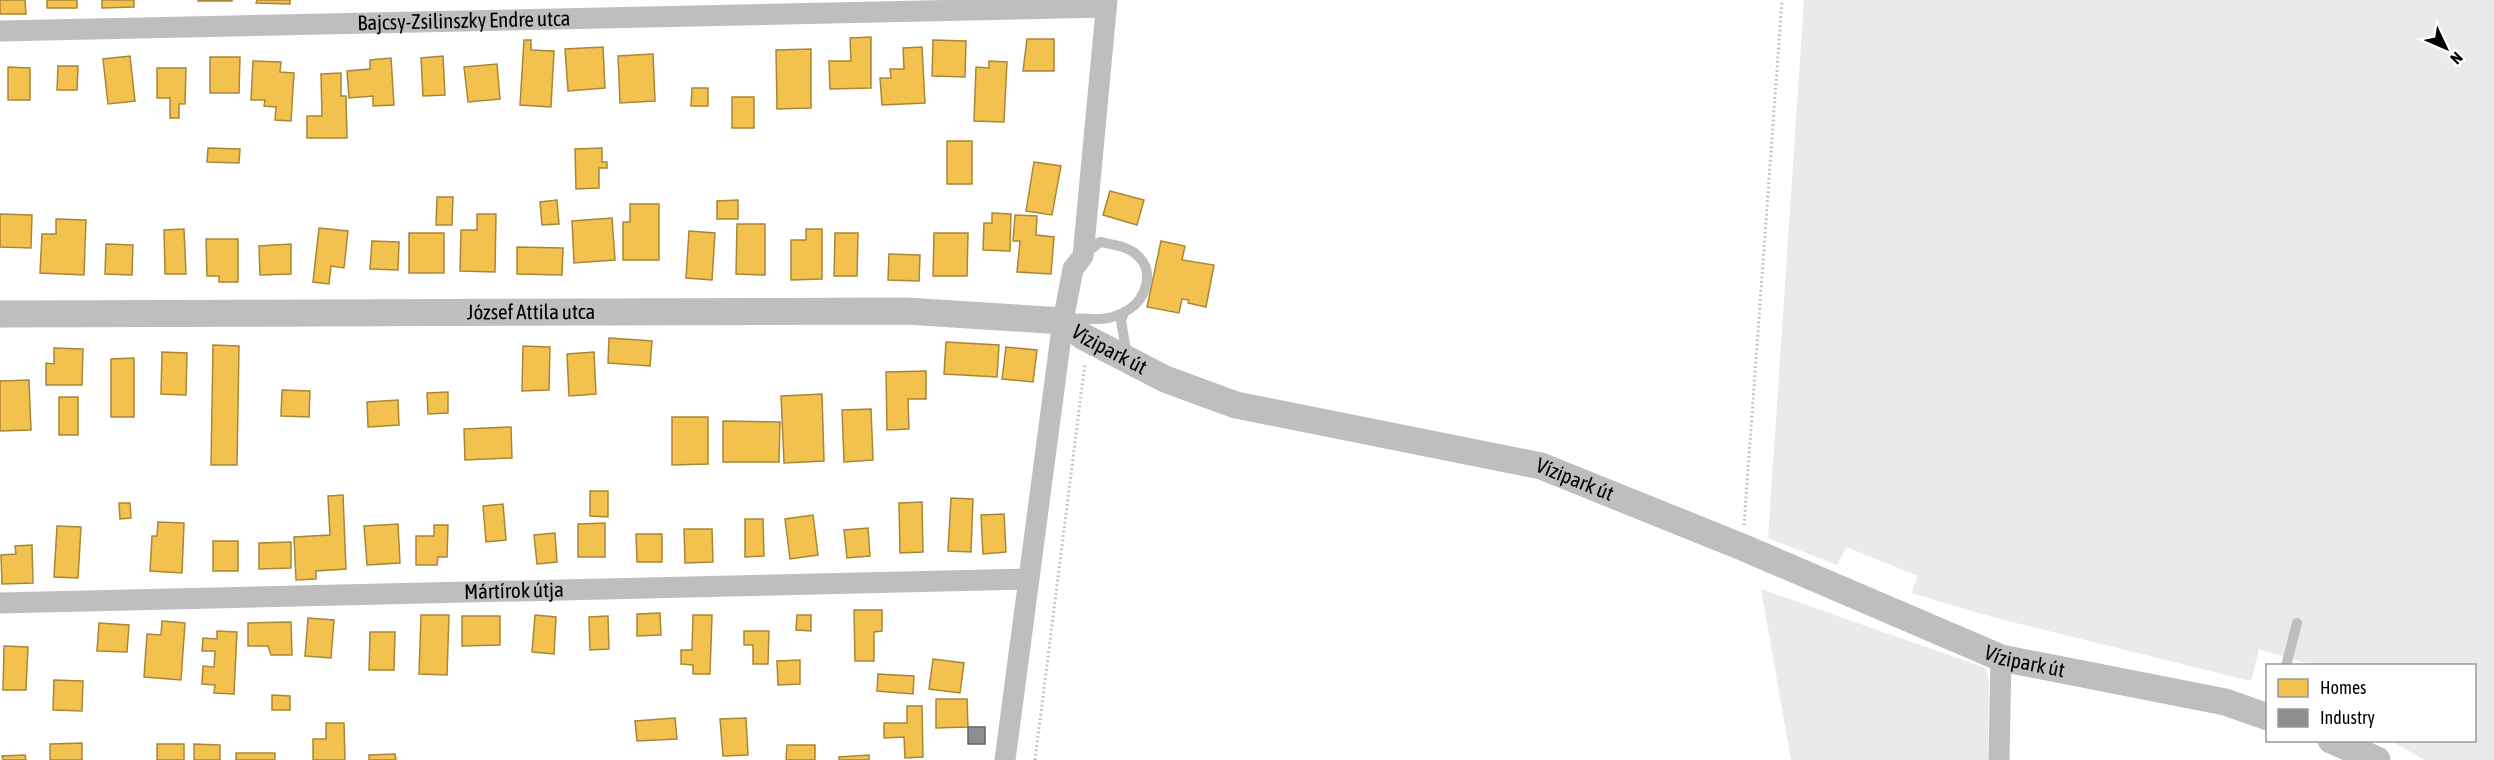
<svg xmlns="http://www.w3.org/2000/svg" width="2494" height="760" viewBox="0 0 2494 760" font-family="'Asap Condensed',sans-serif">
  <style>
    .green { fill: #eaeaea }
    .homes { fill: #f2c14e; stroke: #a98737; stroke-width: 1.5 }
    .industry { fill: #8d8d92; stroke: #636366; stroke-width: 1.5 }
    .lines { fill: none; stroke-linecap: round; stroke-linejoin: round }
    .path { stroke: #b8b8b8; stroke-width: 3; stroke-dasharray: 1.5 3; stroke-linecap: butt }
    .service { stroke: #bebebe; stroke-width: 10 }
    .minor { stroke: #bebebe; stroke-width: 21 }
    .tertiary { stroke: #bebebe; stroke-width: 27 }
    .labels { text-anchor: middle; stroke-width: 6; stroke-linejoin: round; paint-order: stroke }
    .street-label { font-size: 21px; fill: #000; stroke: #fff }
  </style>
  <rect width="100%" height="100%" fill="#fff"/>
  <path class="green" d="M 1804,0 L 2494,0 L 2494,760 L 2425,760 L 2391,741 L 2474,740 L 2474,666 L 2312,665 L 2259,649 L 2251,681 L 1992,617 L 1911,593 L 1918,576 L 1846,547 L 1837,565 L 1768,538 Z
    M 1761,589 L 1986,668 L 1989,683 L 1988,760 L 1791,760 Z"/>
  <path class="homes" d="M 0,0 L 25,0 L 26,14 L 0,14 Z
    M 47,0 L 77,0 L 77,8 L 47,8 Z
    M 102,0 L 134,0 L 134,7 L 102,8 Z
    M 198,0 L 232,0 L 232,1 L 198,1 Z
    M 257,0 L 290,0 L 290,4 L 256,3 Z
    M 871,37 L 871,88 L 830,89 L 829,61 L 851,61 L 850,38 Z
    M 1027,39 L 1054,39 L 1054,71 L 1023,71 Z
    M 524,40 L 531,40 L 531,50 L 554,51 L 551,107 L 520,105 Z
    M 933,40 L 966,41 L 965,77 L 932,76 Z
    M 603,47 L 605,88 L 568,91 L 565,49 Z
    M 922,47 L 925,103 L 882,105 L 880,78 L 891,78 L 890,69 L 904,69 L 903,48 Z
    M 811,49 L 811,108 L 777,109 L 776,50 Z
    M 653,54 L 655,101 L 620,103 L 618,56 Z
    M 130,56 L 135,101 L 108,104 L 103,59 Z
    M 443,56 L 445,95 L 423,96 L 421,58 Z
    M 210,57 L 240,57 L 239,93 L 210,93 Z
    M 391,58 L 394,105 L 373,106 L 373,96 L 349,98 L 347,71 L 370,69 L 370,60 Z
    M 253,61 L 281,62 L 280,72 L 294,73 L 291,121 L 275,120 L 276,107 L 264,106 L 265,100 L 251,100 Z
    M 989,61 L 1007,62 L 1004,122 L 974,121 L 976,67 L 989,68 Z
    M 497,64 L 500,99 L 468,102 L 464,67 Z
    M 58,66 L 78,66 L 77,90 L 57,90 Z
    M 8,67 L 30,68 L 30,100 L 8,100 Z
    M 157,68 L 186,68 L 185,104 L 179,104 L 179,118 L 170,118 L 170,98 L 157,98 Z
    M 341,73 L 341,96 L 346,96 L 347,138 L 307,138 L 307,116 L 322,116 L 321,74 Z
    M 692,88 L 708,88 L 708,106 L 691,106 Z
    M 732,97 L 754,97 L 754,128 L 732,128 Z
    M 947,141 L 972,141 L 972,184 L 947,184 Z
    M 208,148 L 240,149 L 239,163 L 207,162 Z
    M 602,148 L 602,162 L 607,162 L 607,168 L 599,168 L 599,188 L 576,189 L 575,149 Z
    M 1034,162 L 1061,166 L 1052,215 L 1026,211 Z
    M 1110,191 L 1144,200 L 1137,225 L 1103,215 Z
    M 437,197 L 453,197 L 452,225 L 436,225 Z
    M 557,200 L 559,224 L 542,225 L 540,202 Z
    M 738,200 L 738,219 L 717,219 L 717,201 Z
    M 630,204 L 659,204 L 659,260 L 623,260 L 623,222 L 630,222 Z
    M 992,213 L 1011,214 L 1010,251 L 983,250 L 984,223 L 992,223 Z
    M 0,214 L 32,215 L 31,248 L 0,247 Z
    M 477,214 L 496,214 L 495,272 L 460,271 L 461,230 L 477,230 Z
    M 1015,215 L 1037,216 L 1036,235 L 1054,237 L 1051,274 L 1017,272 L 1020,241 L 1013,241 Z
    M 612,218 L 615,260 L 574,263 L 572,221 Z
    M 56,219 L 86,220 L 84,275 L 40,273 L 42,234 L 56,234 Z
    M 737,224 L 765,224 L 765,275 L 736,274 Z
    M 319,228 L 348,231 L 344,268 L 331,266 L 329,284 L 313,282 Z
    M 184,229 L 186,274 L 165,274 L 164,230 Z
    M 806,229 L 822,229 L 822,279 L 791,280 L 791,240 L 806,240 Z
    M 689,231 L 715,233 L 712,280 L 686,278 Z
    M 409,233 L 444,233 L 444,273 L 409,273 Z
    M 835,233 L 858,233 L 857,276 L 834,276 Z
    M 934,233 L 968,233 L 967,276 L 933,276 Z
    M 206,239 L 238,239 L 238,282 L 219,282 L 219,276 L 207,276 Z
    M 372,241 L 399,242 L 398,270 L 370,269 Z
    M 1161,241 L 1185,246 L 1182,260 L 1214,265 L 1206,307 L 1188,303 L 1189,300 L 1182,299 L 1179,313 L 1147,307 Z
    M 106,244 L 133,245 L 132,275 L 105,274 Z
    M 291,244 L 291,274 L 260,275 L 259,246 Z
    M 517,247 L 563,248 L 562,275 L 517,274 Z
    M 889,254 L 920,255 L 919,281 L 888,280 Z
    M 609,338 L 652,341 L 650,366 L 608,363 Z
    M 946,342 L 999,345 L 997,377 L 944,374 Z
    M 213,345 L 239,346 L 237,465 L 211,465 Z
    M 523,346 L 550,347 L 549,390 L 522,391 Z
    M 1006,347 L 1037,350 L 1033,382 L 1002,379 Z
    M 54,348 L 83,349 L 82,385 L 46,385 L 46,363 L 54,364 Z
    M 162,352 L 187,353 L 186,395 L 161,394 Z
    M 594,352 L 596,394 L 569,396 L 567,354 Z
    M 134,358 L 134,417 L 111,417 L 111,359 Z
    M 926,371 L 926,399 L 908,399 L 909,429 L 887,430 L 886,372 Z
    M 29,380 L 31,430 L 0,431 L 0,381 Z
    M 282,390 L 310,391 L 309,417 L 281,416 Z
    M 448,392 L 448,413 L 428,414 L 427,393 Z
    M 822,394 L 824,461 L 784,463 L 781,396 Z
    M 59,397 L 78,397 L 78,435 L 59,435 Z
    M 398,400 L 399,425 L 368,427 L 367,402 Z
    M 871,409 L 873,460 L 844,462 L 842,410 Z
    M 672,417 L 708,417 L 708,464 L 672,465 Z
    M 723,421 L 780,422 L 779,462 L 723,462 Z
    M 511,427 L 512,458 L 465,460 L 464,429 Z
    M 590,491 L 608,491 L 608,517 L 590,516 Z
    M 343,495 L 346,569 L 316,571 L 316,579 L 296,580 L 294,537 L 330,535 L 328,496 Z
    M 951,498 L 973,499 L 971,552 L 948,551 Z
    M 922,502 L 923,552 L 900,553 L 899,503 Z
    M 119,503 L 130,503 L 131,518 L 120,519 Z
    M 503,504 L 506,540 L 486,542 L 483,506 Z
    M 1004,514 L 1006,552 L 983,554 L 981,515 Z
    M 813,515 L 818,555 L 790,559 L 785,519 Z
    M 745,519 L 763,519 L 764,556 L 745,557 Z
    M 158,522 L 184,523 L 182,573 L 150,571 L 152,536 L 157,536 Z
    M 605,523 L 605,557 L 578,557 L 578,524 Z
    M 398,524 L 400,563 L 367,565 L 364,526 Z
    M 434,525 L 448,525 L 447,557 L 438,557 L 437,565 L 416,565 L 416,536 L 434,536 Z
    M 57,526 L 81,527 L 78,578 L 54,577 Z
    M 868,528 L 870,556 L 847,558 L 844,530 Z
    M 684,529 L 712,529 L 713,562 L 685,563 Z
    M 555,533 L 557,562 L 537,564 L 534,535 Z
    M 636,534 L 662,534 L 662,562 L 637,562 Z
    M 213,541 L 238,541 L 238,571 L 213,571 Z
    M 291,542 L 291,568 L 259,569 L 259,543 Z
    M 32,545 L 33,583 L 2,584 L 1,555 L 16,554 L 15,546 Z
    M 854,610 L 882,610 L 882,631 L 874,632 L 874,661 L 855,661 Z
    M 660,613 L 661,635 L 637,636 L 637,614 Z
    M 421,615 L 449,615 L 447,675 L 419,674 Z
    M 535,615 L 556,617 L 554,654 L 532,652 Z
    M 693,615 L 712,615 L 710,674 L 693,674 L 693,665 L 681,664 L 681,650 L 692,650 Z
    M 797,615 L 811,615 L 811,631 L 796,630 Z
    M 462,616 L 500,616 L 500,645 L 462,646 Z
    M 608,616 L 609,649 L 590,650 L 589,617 Z
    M 308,618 L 334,620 L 331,658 L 305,656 Z
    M 162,621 L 185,623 L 181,680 L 144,677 L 147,634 L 161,635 Z
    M 291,622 L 292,655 L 271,655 L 268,646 L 248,646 L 248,623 Z
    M 99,623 L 129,625 L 127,652 L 97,651 Z
    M 217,631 L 237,632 L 234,694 L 214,693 L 215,685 L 202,684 L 203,666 L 214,667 L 215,651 L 202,651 L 203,638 L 217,639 Z
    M 744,631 L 769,631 L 768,664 L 753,664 L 753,645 L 744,645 Z
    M 370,632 L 395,632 L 394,670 L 369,670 Z
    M 4,646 L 28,647 L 26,690 L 3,690 Z
    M 933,659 L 964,663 L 960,693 L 929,689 Z
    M 800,660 L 800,684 L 778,685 L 777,661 Z
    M 878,674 L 914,676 L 913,694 L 877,691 Z
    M 54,680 L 83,681 L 82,711 L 53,710 Z
    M 272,695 L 290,696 L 290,710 L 272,710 Z
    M 936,699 L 967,699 L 968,727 L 936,728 Z
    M 907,706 L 922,706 L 923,757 L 905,758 L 904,737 L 884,738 L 884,723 L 907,723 Z
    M 675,718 L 677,739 L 637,741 L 635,721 Z
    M 746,718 L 748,755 L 723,756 L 720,719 Z
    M 326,723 L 344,723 L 345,760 L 313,760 L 313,739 L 326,739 Z
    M 82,743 L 82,760 L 50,760 L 50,744 Z
    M 157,744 L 184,744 L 184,760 L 157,760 Z
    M 194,744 L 220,745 L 220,760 L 194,760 Z
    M 787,745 L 815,745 L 815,760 L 786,760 Z
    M 236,753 L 275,753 L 275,760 L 236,760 Z
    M 395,754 L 396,760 L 369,760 L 369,755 Z
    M 25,755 L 26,760 L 3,760 L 2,756 Z
    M 869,755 L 869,760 L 839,760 L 839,757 Z"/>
  <path class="industry" d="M 968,727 L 985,727 L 985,744 L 968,744 Z"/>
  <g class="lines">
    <path class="path" d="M 1744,525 L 1782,0
      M 1035,760 L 1085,363"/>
    <path class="service" d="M 1124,312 L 1121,321 L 1127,356
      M 1069,319 C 1093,316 1102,325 1128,310 C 1145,300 1155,273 1139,257 C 1129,246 1114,245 1100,242 L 1085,254
      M 2286,666 L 2297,623"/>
    <g class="minor">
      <path id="s1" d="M 0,31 L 1106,7"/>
      <path id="s2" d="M 0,603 L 1028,579"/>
      <path d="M 1005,760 L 1063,321 L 1073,269 L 1083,256 L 1107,0"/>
      <path d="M 1999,760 L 2001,658"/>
    </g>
    <g class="tertiary">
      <path id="s3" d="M 0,314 L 906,311 L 1063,321 L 1084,337 L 1165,379 L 1236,405 L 1541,466 L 1742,547 L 2001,658 L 2225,702 L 2268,717"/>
      <path d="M 2331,740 L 2377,760"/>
    </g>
  </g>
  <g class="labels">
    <g class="street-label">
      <text dy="7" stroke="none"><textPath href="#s1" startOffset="464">Bajcsy-Zsilinszky Endre utca</textPath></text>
      <text dy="7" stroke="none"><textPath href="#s3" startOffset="531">József Attila utca</textPath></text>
      <text dy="7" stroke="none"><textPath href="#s3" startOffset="1118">Vízipark út</textPath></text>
      <text dy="7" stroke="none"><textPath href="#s3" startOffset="1604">Vízipark út</textPath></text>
      <text dy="7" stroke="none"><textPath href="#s2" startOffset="514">Mártírok útja</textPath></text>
      <text dy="7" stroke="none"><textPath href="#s3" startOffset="2090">Vízipark út</textPath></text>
    </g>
  </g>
  <rect x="2266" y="664" width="210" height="78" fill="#ffffff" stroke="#999999" stroke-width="1.5"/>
  <rect x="2278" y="679" width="30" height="18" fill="#f2c14e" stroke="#999999" stroke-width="1.5"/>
  <text x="2320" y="694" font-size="18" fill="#000000">Homes</text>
  <rect x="2278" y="709" width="30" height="18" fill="#8d8d92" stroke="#999999" stroke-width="1.5"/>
  <text x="2320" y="724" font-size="18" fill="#000000">Industry</text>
  <g transform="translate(2446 48) rotate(134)" stroke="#ffffff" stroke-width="4.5" paint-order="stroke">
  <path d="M0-4.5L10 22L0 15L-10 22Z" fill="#000000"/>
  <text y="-9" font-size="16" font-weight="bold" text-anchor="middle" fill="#000000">N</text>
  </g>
</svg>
